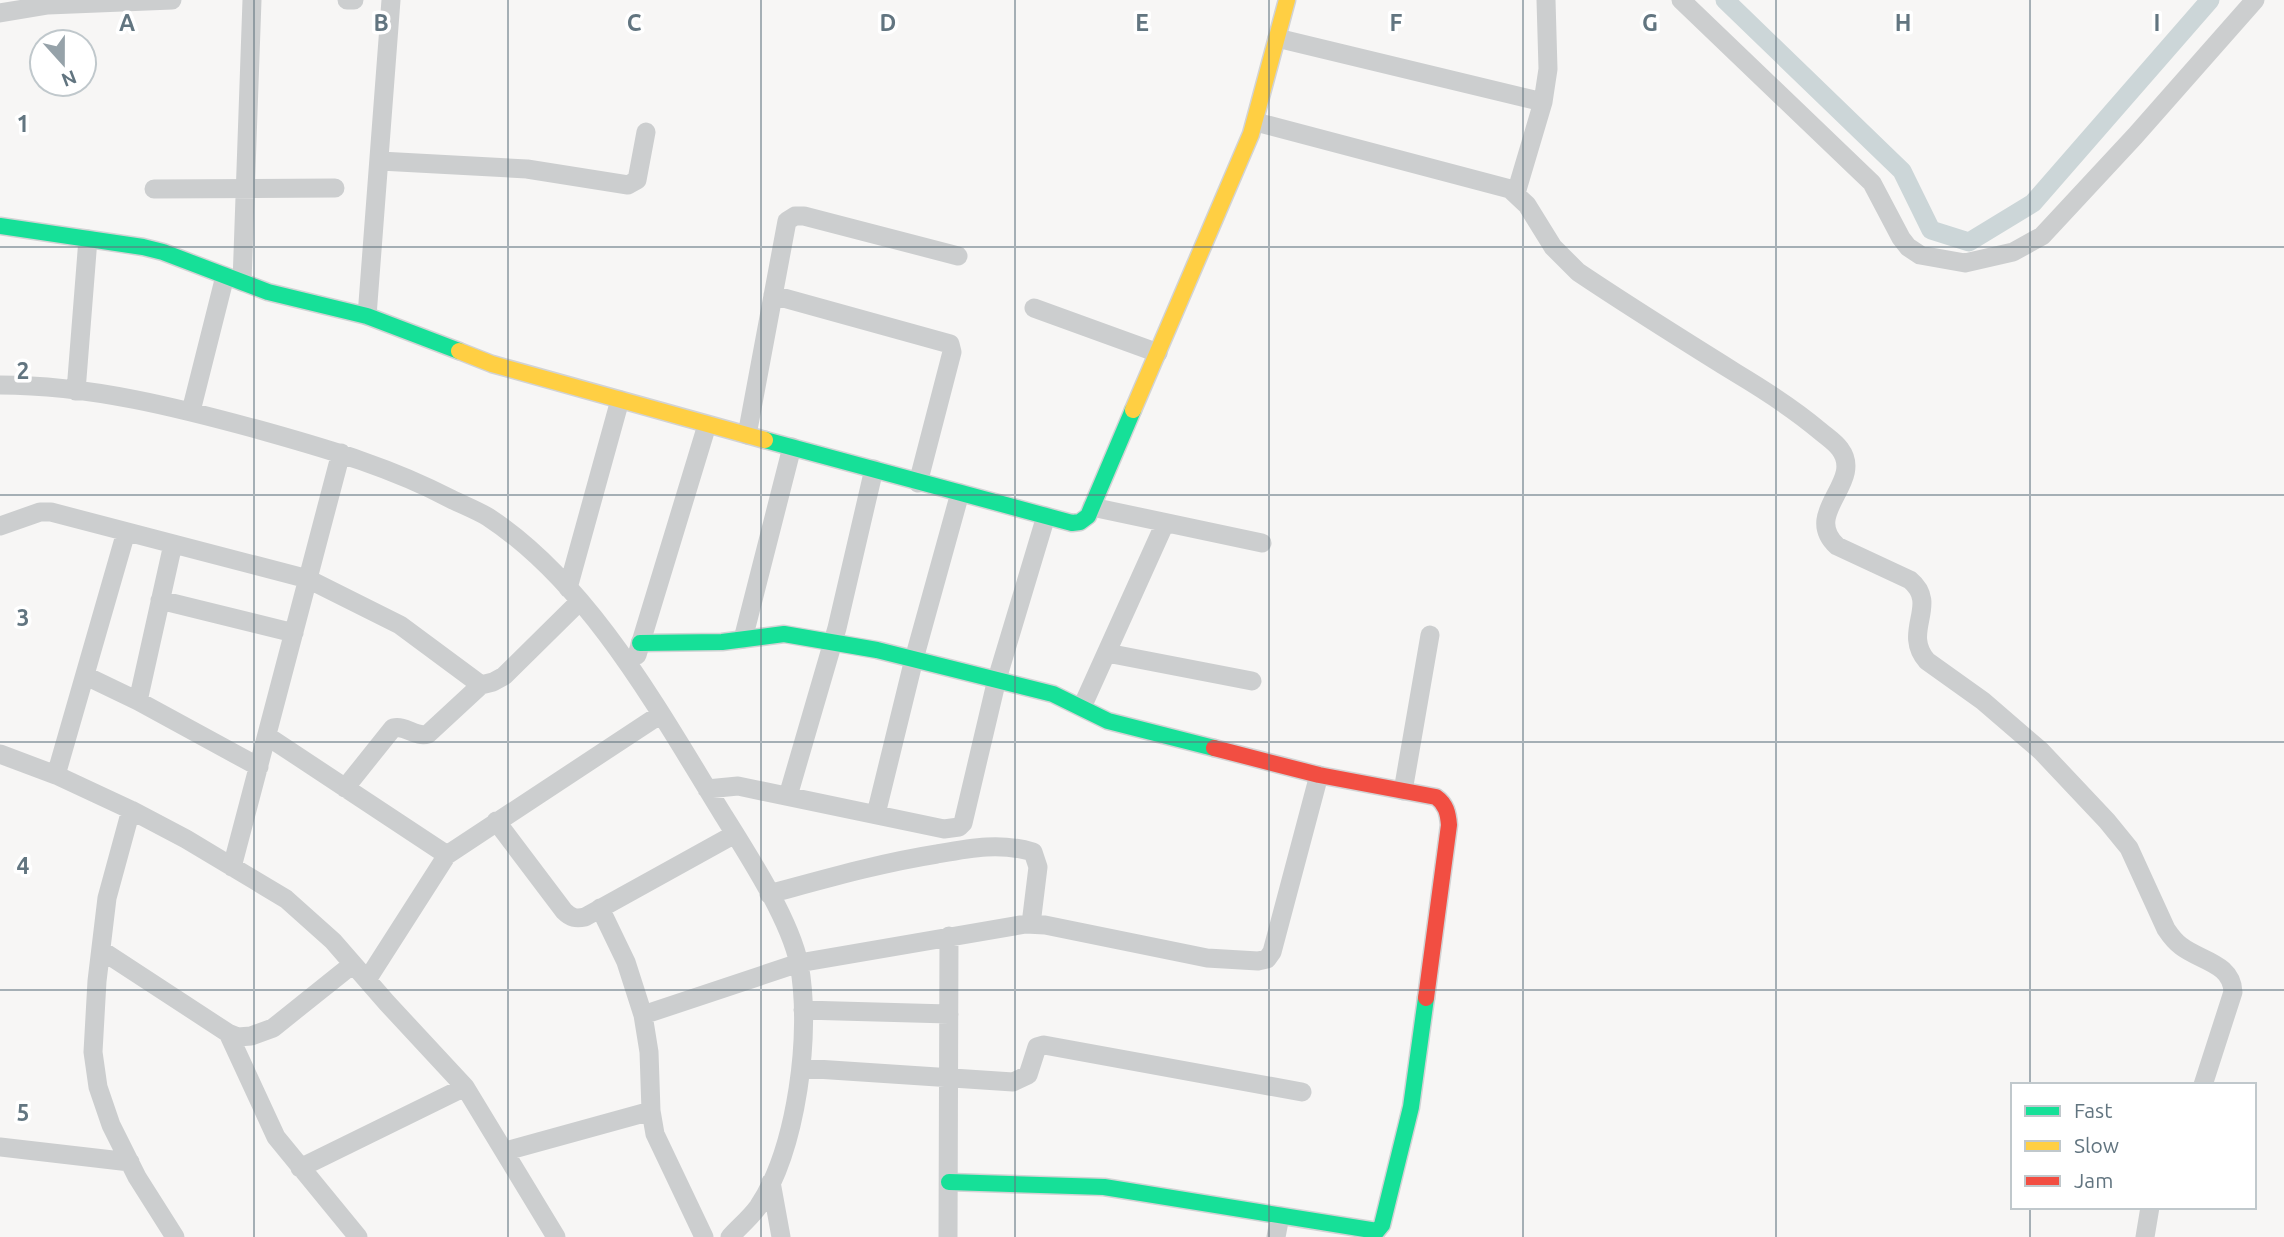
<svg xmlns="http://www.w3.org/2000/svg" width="2284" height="1237" viewBox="0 0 2284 1237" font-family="Ubuntu,sans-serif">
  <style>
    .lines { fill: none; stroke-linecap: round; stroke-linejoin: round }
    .canal { stroke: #ccd6d8; stroke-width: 19 }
    .fast-casing { stroke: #d2d3d4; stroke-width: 19 }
    .slow-casing { stroke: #d2d3d4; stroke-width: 19 }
    .jam-casing { stroke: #d2d3d4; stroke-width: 19 }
    .street { stroke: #cccecf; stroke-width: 19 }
    .fast { stroke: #16e098; stroke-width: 16 }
    .slow { stroke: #ffcf43; stroke-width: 16 }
    .jam { stroke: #f24e42; stroke-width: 16 }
    .grid { fill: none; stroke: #627580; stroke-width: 2; stroke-opacity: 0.55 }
    .grid-label { font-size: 23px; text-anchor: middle; font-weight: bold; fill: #627580; stroke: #fff; stroke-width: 7; stroke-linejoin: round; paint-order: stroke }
  </style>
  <rect width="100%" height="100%" fill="#f7f6f5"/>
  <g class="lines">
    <path class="canal" d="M 1725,0 L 1902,171 L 1931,230 L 1969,242 L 2033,203 L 2210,0"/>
    <defs>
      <path id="fast" d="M 0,226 L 143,247 L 163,252 L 268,292 L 367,316 L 459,351
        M 765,440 L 1072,523 L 1080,522 L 1088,516 L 1133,410
        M 640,643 L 722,642 L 784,634 L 877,650 L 1053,694 L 1108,721 L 1214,748
        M 949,1182 L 1104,1187 L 1377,1231 L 1382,1225 L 1411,1107 L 1426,998"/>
      <path id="slow" d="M 459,351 L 492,364 L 765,440
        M 1133,410 L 1251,134 L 1287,0"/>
      <path id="jam" d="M 1214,748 L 1319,775 L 1436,797 C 1446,804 1448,813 1449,825 L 1426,998"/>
    </defs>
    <use href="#fast" class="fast-casing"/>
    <use href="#slow" class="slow-casing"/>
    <use href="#jam" class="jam-casing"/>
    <path class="street" d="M 347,0 L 354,0
      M 1681,0 L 1872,183 L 1901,238 L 1908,247 L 1920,255 L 1965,263 L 2013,252 L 2042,236 L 2135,136 L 2255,0
      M 0,13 L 48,5 L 172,0
      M 1277,38 L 1543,102
      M 1256,122 L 1510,189 L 1527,205 L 1553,247 L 1578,272 C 1630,307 1683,340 1736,373 C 1766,391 1794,409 1820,431 C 1827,437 1835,442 1840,449 C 1865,482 1801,513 1837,546 L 1910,580 C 1940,605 1901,631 1927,661 L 1983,701 L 2041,751 L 2107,821 L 2129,848 L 2166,929 C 2170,935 2174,941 2181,946 C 2200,961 2232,963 2233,992 L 2203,1085
      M 380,161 L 527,169 L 628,185 L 637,180 L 646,132
      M 154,189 L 335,188
      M 1516,193 L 1543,102 L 1548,69 L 1546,0
      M 242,282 L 252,0
      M 773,295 L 950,344 L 952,352 L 918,483
      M 1034,308 L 1158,353
      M 367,316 L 391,0
      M 0,385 C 90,385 180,408 267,432 C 331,450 392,468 451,499 C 463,505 476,510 488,517 C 590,584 659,711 722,813 C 747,853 790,919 799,964 C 812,1032 797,1149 758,1207 C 750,1218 739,1227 730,1237
      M 76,391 L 88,239
      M 191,411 L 225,276
      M 747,435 L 787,221 L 795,216 L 804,216 L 958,256
      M 1092,507 L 1262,543
      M 0,526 L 40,512 L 51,512 L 308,579 L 400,625 L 481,685 L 493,682 L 504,676 L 580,601
      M 568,588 L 620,400
      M 160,600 L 294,633
      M 743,639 L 792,447
      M 1107,653 L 1252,681
      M 637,655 L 707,425
      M 86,676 L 138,701 L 259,767
      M 138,701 L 173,544
      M 1082,707 L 1165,523
      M 267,736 L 447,855
      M 0,754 L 56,775 L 131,810 L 186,839 L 286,899 L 333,941 L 387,1003 L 465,1087 L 556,1237
      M 56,775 L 126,532
      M 345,788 L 393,728 C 406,725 416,738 428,734 L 481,685
      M 707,789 L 738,786 L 944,829 L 959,827 L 963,823 L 997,679 L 1046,516
      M 1403,791 L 1430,635
      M 788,796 L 837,628 L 874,469
      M 131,810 L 107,898 L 97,981 L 93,1052 L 98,1087 L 111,1125 L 137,1177 L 175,1237
      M 876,814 L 914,659 L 960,493
      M 496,821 L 564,911 C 571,918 576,919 585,917 L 735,834
      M 232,867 L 341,453
      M 769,894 C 825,879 880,863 937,854 C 970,848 1000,842 1033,852 L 1038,867 L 1031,924
      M 600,908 L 626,962 L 643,1015 L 649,1052 L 651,1111 L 655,1134 L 704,1237
      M 101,950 L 228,1033 L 238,1037 L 251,1036 L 273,1028 L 353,964
      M 367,980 L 447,855 L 661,714
      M 803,1010 L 949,1014
      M 643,1015 L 799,963 L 1026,924 L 1045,925 L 1207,958 L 1258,961 L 1267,959 L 1272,952 L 1319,775
      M 228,1033 L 276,1137 L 358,1237
      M 801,1068 L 1013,1082 L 1028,1075 L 1037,1047 L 1044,1045 L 1302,1092
      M 0,1147 L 130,1162
      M 506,1151 L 651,1111
      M 300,1168 L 465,1087
      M 771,1182 L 781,1237
      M 948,1237 L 949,936
      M 1276,1237 L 1280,1216
      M 2145,1237 L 2150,1207"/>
    <use href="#fast" class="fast"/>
    <use href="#slow" class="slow"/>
    <use href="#jam" class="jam"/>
  </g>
  <path class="grid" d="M 254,0 L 254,1237M 508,0 L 508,1237M 761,0 L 761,1237M 1015,0 L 1015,1237M 1269,0 L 1269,1237M 1523,0 L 1523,1237M 1776,0 L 1776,1237M 2030,0 L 2030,1085M 0,247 L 2284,247M 0,495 L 2284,495M 0,742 L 2284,742M 0,990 L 2284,990M 2030,1207 L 2030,1237"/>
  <g class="grid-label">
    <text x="127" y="31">A</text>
    <text x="381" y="31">B</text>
    <text x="634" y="31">C</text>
    <text x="888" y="31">D</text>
    <text x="1142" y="31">E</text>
    <text x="1396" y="31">F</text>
    <text x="1650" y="31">G</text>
    <text x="1903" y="31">H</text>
    <text x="2157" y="31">I</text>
    <text x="23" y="132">1</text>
    <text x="23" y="379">2</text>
    <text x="23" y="626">3</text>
    <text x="23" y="874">4</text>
    <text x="23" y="1121">5</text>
  </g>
  <rect x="2011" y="1083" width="245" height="126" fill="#ffffff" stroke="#c0c8cc" stroke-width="2"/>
  <rect x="2025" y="1106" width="35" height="10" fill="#16e098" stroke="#c0c8cc" stroke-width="2"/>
  <text x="2074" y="1118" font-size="21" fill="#627580">Fast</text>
  <rect x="2025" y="1141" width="35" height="10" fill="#ffcf43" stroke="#c0c8cc" stroke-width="2"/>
  <text x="2074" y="1153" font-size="21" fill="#627580">Slow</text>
  <rect x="2025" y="1176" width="35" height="10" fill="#f24e42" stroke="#c0c8cc" stroke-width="2"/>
  <text x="2074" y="1188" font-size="21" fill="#627580">Jam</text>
  <g transform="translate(63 63) rotate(159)"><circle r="33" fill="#ffffff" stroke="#c0c8cc" stroke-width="2"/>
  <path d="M0-5L12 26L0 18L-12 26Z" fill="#96a2a9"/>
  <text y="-10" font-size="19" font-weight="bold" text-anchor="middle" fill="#627580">N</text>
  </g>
</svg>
